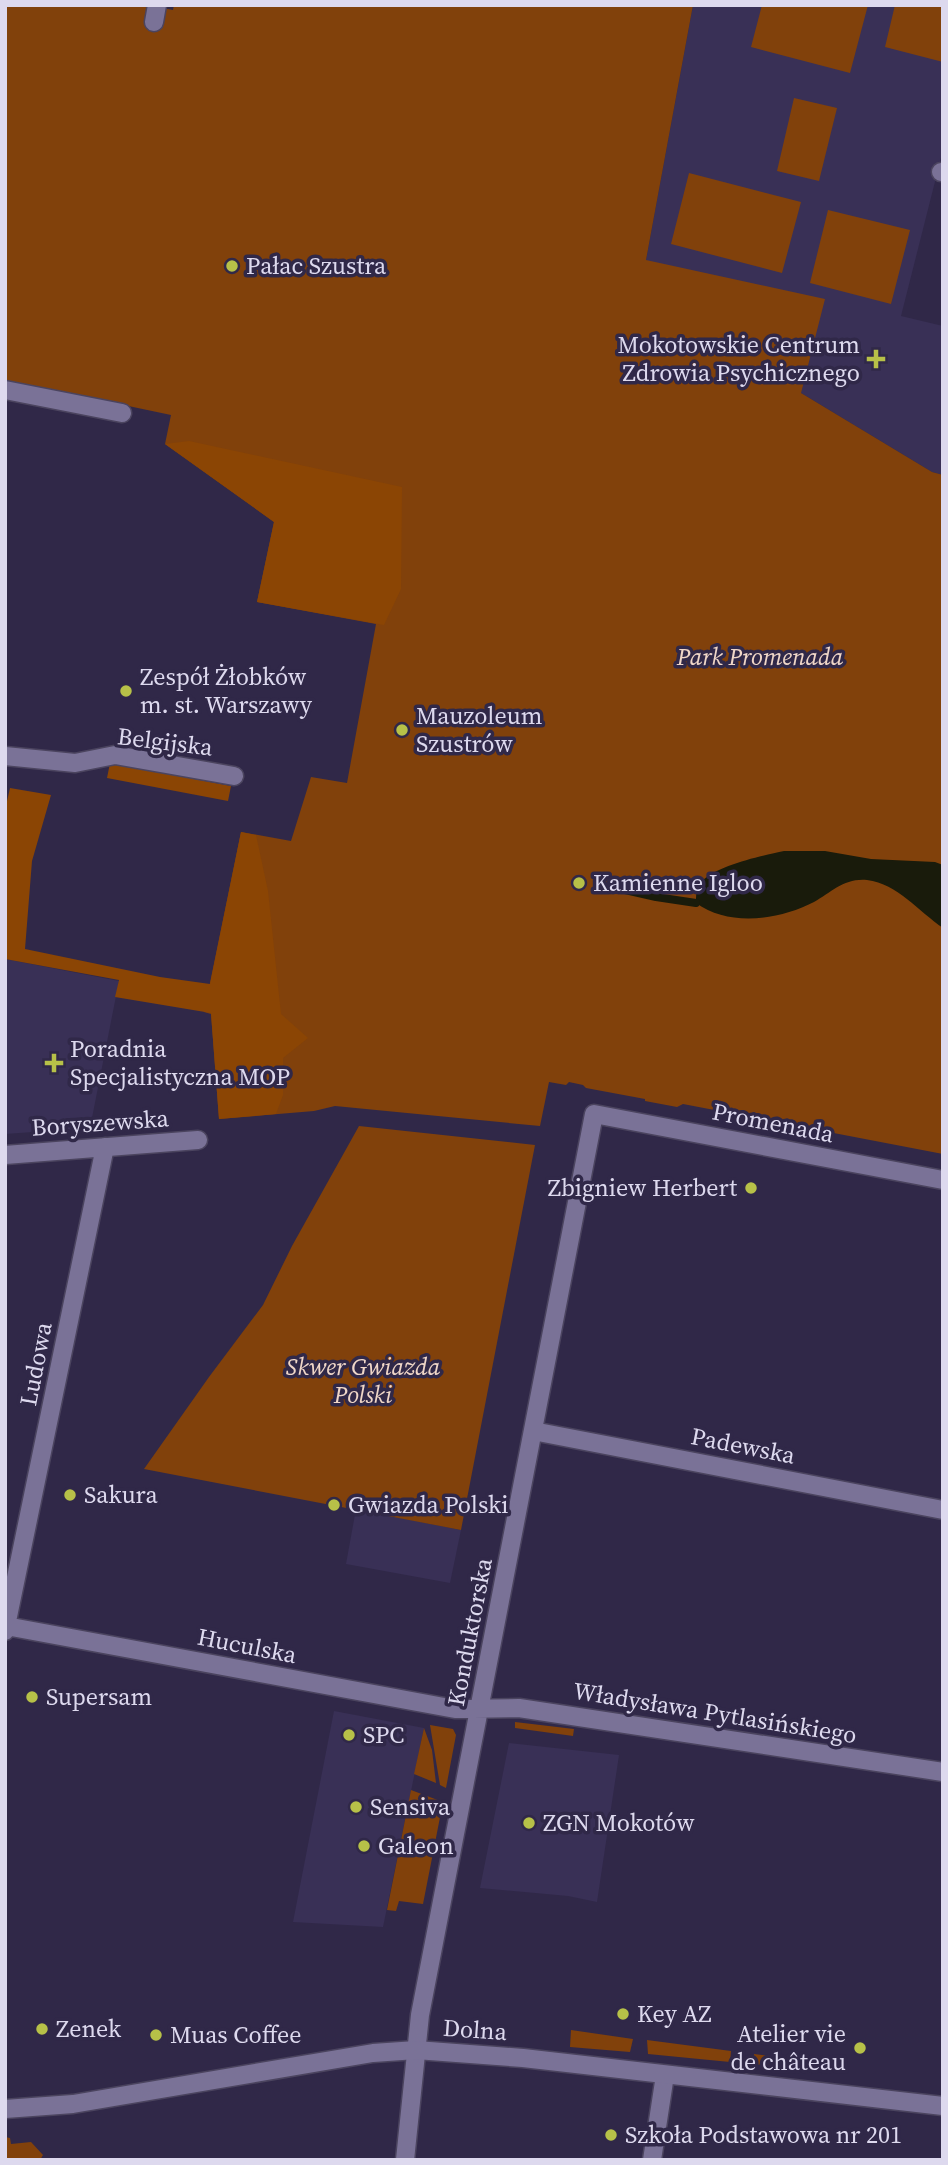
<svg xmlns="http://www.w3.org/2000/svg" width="948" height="2165" viewBox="0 0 948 2165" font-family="'Source Serif 4',serif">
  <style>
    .built { fill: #393056 }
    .green { fill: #81410b }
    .forest { fill: #8b4504 }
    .water { fill: #191b0b }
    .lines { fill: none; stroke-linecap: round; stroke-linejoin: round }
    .stream { stroke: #191b0b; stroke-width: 8 }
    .minor-casing { stroke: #4b445f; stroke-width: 21 }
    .tertiary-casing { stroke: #4b445f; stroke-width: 21 }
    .minor { stroke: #7a7297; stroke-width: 18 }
    .tertiary { stroke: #7a7297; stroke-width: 18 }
    .poi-dot { fill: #b7c148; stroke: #302848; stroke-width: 2.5 }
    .labels { text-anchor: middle; stroke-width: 7; stroke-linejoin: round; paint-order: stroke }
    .poi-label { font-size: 24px; fill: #ddd9ee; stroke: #302848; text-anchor: start }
    .park-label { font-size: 24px; font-style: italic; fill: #f0d7c8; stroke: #302848 }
    .street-label { font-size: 24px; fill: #ddd9ee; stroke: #302848 }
  </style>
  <rect width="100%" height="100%" fill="#302848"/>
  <path class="built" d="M 693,5 L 943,5 L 943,150 L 901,316 L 943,326 L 943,475 L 932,472 L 801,393 L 646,260 Z
    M 5,959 L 119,981 L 90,1128 L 5,1134 Z
    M 356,1509 L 461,1530 L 450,1583 L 346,1564 Z
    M 334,1711 L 424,1728 L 383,1927 L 293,1922 Z
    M 509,1743 L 619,1755 L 597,1902 L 568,1896 L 480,1888 Z"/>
  <path class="green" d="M 5,5 L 148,5 L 173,10 L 174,5 L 693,5 L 646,260 L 825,299 L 801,393 L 932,472 L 943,475 L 943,1154 L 683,1104 L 677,1107 L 645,1101 L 645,1099 L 586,1088 L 583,1085 L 569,1082 L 566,1085 L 549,1082 L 540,1126 L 335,1106 L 314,1111 L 219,1119 L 211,1014 L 204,1012 L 241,832 L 291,841 L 311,777 L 347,783 L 376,624 L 257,602 L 274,522 L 165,444 L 171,415 L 5,380 Z
    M 762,5 L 868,5 L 850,73 L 751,47 Z
    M 895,5 L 943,5 L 943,62 L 885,47 Z
    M 794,98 L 837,108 L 819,181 L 777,171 Z
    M 689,173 L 801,202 L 782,273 L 671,244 Z
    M 828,210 L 910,230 L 891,304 L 810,283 Z
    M 359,1126 L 535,1145 L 461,1530 L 144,1469 L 209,1377 L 263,1305 L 292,1246 Z
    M 515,1722 L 574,1729 L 573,1736 L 515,1728 Z
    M 430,1725 L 453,1729 L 456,1735 L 446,1788 L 440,1785 Z
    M 424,1728 L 432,1750 L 436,1783 L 414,1774 Z
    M 411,1790 L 443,1802 L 423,1904 L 399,1901 L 396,1911 L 387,1910 Z
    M 571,2030 L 633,2039 L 630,2052 L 570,2047 Z
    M 647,2040 L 731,2051 L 730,2062 L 648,2054 Z
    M 754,2054 L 834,2064 L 834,2072 L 753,2064 Z
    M 5,2137 L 10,2138 L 11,2144 L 31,2142 L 43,2155 L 40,2160 L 5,2160 Z"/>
  <path class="forest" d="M 189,441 L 402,487 L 401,589 L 384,625 L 257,602 L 274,522 L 165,444 Z
    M 110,763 L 231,786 L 228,801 L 107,778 Z
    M 10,788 L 51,795 L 32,861 L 25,949 L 160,977 L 210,984 L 241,832 L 256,835 L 268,891 L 281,1014 L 308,1038 L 283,1058 L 283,1095 L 276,1114 L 219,1119 L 211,1013 L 115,997 L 119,980 L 5,959 L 5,810 Z"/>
  <path class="water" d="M 784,851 L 825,851 L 871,859 L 935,862 L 943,865 L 943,928 C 918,911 898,884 867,880 C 844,878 832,892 814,902 C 779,920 729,927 696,903 C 696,896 696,887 701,882 C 717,865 761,856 784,851 Z"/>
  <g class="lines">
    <path class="stream" d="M 612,887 L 656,897 L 696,903"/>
    <defs>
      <path id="minor" d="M 154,22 L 157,5
        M 941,172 L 943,172
        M 5,390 L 122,413
        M 5,756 L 75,763 L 115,755 L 234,776
        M 5,1155 L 198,1140
        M 533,1431 L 943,1510
        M 6,1626 L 455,1709 L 519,1708 L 943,1772
        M 5,1631 L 105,1147
        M 405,2160 L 420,2015 L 594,1114 L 943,1180
        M 652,2160 L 665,2075"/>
      <path id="tertiary" d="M 5,2109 L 73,2104 L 373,2053 L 416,2050 L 523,2058 L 943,2106"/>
    </defs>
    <use href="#minor" class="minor-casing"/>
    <use href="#tertiary" class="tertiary-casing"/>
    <use href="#minor" class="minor"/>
    <use href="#tertiary" class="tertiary"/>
  </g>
  <g class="poi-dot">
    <circle cx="232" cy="266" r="7"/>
    <path d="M872.5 348.5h7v7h7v7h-7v7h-7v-7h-7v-7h7z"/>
    <circle cx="126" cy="691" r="7"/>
    <circle cx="402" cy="730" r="7"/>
    <circle cx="579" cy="883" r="7"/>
    <path d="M50.5 1052.5h7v7h7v7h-7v7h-7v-7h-7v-7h7z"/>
    <circle cx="751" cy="1188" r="7"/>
    <circle cx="70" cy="1495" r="7"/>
    <circle cx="334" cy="1505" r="7"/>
    <circle cx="32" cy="1697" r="7"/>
    <circle cx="349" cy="1735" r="7"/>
    <circle cx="356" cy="1807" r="7"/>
    <circle cx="529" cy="1823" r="7"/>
    <circle cx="364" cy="1846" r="7"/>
    <circle cx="623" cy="2014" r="7"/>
    <circle cx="42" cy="2029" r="7"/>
    <circle cx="156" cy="2035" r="7"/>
    <circle cx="860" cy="2048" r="7"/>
    <circle cx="611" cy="2135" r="7"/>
  </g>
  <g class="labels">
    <g class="poi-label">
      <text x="246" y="274">Pałac Szustra</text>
      <text x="860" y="353" text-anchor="end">Mokotowskie Centrum<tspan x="860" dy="28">Zdrowia Psychicznego</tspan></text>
      <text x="140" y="685">Zespół Żłobków<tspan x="140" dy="28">m. st. Warszawy</tspan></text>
      <text x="416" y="724">Mauzoleum<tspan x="416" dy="28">Szustrów</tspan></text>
      <text x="593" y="891">Kamienne Igloo</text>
      <text x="70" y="1057">Poradnia<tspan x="70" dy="28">Specjalistyczna MOP</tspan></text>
      <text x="737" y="1196" text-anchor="end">Zbigniew Herbert</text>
      <text x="84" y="1503">Sakura</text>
      <text x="348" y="1513">Gwiazda Polski</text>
      <text x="46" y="1705">Supersam</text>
      <text x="363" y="1743">SPC</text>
      <text x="370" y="1815">Sensiva</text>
      <text x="543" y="1831">ZGN Mokotów</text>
      <text x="378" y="1854">Galeon</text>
      <text x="637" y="2022">Key AZ</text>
      <text x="56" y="2037">Zenek</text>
      <text x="846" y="2042" text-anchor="end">Atelier vie<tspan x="846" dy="28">de château</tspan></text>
      <text x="170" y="2043">Muas Coffee</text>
      <text x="625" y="2143">Szkoła Podstawowa nr 201</text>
    </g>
    <g class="park-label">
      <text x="760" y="665">Park Promenada</text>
      <text x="363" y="1375">Skwer Gwiazda<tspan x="363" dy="28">Polski</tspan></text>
    </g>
    <g class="street-label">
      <text transform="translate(165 742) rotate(7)" y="8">Belgijska</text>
      <text transform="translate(100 1123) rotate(-4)" y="8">Boryszewska</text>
      <text transform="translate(773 1123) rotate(11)" y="8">Promenada</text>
      <text transform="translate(36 1364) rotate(-79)" y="8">Ludowa</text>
      <text transform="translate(743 1446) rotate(11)" y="8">Padewska</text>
      <text transform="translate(470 1632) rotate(-79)" y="8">Konduktorska</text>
      <text transform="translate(247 1646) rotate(11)" y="8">Huculska</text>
      <text transform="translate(715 1713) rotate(9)" y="8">Władysława Pytlasińskiego</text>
      <text transform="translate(475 2030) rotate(4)" y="8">Dolna</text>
    </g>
  </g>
  <rect width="948" height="2165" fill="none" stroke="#ddd9ee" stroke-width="14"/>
</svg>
